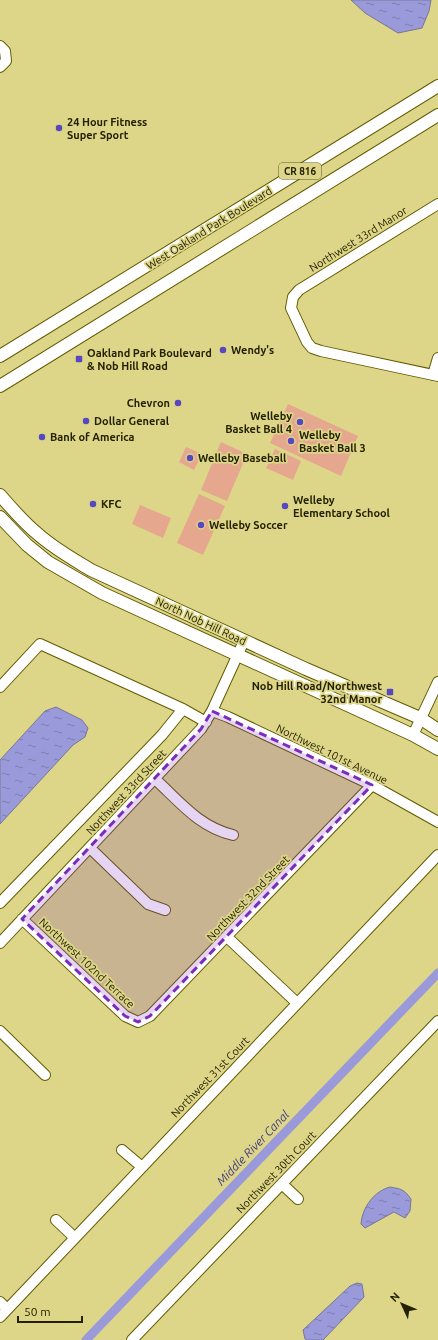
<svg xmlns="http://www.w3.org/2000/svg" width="438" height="1340" viewBox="0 0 438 1340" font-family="Ubuntu,sans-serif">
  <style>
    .park { fill: #e5a78d }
    .water { fill: url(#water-ripples); stroke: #777699 }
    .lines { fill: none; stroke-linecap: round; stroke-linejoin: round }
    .canal { stroke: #9a9ada; stroke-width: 9 }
    .minor-casing { stroke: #635b00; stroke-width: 12 }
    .major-casing { stroke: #635b00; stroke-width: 14 }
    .minor { stroke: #fff; stroke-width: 10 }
    .major { stroke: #fff; stroke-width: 12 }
    .marked { fill: #7b2cbf; fill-opacity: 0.2; stroke: #7b2cbf; stroke-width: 3; stroke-dasharray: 8 5; stroke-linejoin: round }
    .poi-dot { fill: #5847bf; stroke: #ddd688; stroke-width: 1.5 }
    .labels { text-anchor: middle; stroke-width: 3.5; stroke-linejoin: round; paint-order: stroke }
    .shield { fill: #ddd688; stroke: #5c572a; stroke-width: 1 }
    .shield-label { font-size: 10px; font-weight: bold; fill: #242101 }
    .poi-label { font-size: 11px; font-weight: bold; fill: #242101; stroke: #ddd688; text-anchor: start }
    .street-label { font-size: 11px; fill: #242101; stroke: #ddd688 }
    .water-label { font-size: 12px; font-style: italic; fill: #3f3783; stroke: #ddd688 }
  </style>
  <defs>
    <pattern id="water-ripples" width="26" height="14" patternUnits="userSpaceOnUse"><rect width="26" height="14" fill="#9a9ada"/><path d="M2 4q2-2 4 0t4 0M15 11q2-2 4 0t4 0" fill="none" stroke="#7d7dae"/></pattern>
  </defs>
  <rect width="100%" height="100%" fill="#ddd688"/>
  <path class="park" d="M 288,404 L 358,436 L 341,476 L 270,443 Z
    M 221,442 L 247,454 L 227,501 L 201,490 Z
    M 186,447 L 202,454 L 194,470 L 179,462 Z
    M 275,449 L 301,461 L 293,480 L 266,468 Z
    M 199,494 L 225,506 L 203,555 L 177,543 Z
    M 140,505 L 171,518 L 163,538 L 132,524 Z"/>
  <path class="water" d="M 351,0 L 431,0 L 429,11 L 422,28 L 398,33 L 365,13 Z
    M 56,707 L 82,720 L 88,728 L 85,737 L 73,745 L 0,824 L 0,760 L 45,711 Z
    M 390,1187 C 401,1189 404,1189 411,1199 L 410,1211 L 405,1218 L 394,1212 L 365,1228 L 361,1224 C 362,1208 374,1191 390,1187 Z
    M 357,1283 L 362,1284 L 364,1297 L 323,1340 L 307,1340 L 305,1339 L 303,1330 L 350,1286 Z"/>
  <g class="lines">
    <path class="canal" d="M 86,1340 L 438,973"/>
    <defs>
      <path id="minor" d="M 0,46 L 5,51 L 6,61 L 0,67
        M 438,204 L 299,290 L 293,297 L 291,308 L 307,342 L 312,348 L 321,351 L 438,376
        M 433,375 L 438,358
        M 0,687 L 40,644 L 183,709 L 206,722
        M 212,711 L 228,717 L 372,785 L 438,822
        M 413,735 L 438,682
        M 155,779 C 180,802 199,827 233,835
        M 90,848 L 148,904 L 165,910
        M 0,903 L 162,735 L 183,709
        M 22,919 L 125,1016 L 138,1022 L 150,1016 L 372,785
        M 227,937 L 297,1003
        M 0,943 L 201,729 L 212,711 L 244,641
        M 0,1031 L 45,1075
        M 122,1150 L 142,1167
        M 282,1184 L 298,1199
        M 56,1220 L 75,1238
        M 0,1302 L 7,1309
        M 0,1317 L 438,855
        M 132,1340 L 438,1021"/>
      <path id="major" d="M 0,356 L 438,86
        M 0,386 L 438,115
        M 0,495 C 12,509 24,523 39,535 C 55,549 73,559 91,570 L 306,669 L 420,718 L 438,730
        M 0,517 L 27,545 L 48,562 L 102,593 L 413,735 L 438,749"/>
    </defs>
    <use href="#minor" class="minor-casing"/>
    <use href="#major" class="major-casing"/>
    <use href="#minor" class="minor"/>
    <use href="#major" class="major"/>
  </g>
  <path class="marked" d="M 212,711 L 372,785 L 150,1016 L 138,1022 L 125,1016 L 22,919 L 201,729 Z"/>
  <g class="poi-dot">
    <circle cx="59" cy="128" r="4"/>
    <circle cx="223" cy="350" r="4"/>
    <rect x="75" y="355" width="8" height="8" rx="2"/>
    <circle cx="178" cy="403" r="4"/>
    <circle cx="86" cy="421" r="4"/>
    <circle cx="300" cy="422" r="4"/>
    <circle cx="42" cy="437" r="4"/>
    <circle cx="291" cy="441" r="4"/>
    <circle cx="190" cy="458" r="4"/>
    <circle cx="93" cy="504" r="4"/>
    <circle cx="285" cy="506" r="4"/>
    <circle cx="201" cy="525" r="4"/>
    <rect x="386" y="688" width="8" height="8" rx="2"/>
  </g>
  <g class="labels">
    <rect class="shield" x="279" y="163" width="42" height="16" rx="3"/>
    <g class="shield-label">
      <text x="300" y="175">CR 816</text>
    </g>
    <g class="poi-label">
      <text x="67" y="126">24 Hour Fitness<tspan x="67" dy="13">Super Sport</tspan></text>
      <text x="231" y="354">Wendy's</text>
      <text x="87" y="357">Oakland Park Boulevard<tspan x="87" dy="13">&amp; Nob Hill Road</tspan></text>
      <text x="170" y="407" text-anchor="end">Chevron</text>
      <text x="292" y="420" text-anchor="end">Welleby<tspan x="292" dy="13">Basket Ball 4</tspan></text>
      <text x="94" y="425">Dollar General</text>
      <text x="299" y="439">Welleby<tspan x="299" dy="13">Basket Ball 3</tspan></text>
      <text x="50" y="441">Bank of America</text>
      <text x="198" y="462">Welleby Baseball</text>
      <text x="293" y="504">Welleby<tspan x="293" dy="13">Elementary School</tspan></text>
      <text x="101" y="508">KFC</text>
      <text x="209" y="529">Welleby Soccer</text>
      <text x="382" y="690" text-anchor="end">Nob Hill Road/Northwest<tspan x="382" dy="13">32nd Manor</tspan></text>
    </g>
    <g class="street-label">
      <text transform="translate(209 228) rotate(-32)" y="4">West Oakland Park Boulevard</text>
      <text transform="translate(358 239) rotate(-32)" y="4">Northwest 33rd Manor</text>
      <text transform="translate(201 621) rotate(25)" y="4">North Nob Hill Road</text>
      <text transform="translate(332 754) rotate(26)" y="4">Northwest 101st Avenue</text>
      <text transform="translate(126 792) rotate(-47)" y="4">Northwest 33rd Street</text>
      <text transform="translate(248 898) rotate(-46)" y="4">Northwest 32nd Street</text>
      <text transform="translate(87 963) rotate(43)" y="4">Northwest 102nd Terrace</text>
      <text transform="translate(210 1077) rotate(-46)" y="4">Northwest 31st Court</text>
      <text transform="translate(276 1172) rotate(-46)" y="4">Northwest 30th Court</text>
    </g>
    <g class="water-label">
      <text transform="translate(253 1148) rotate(-46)" y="4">Middle River Canal</text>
    </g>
  </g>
  <g transform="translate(402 1304) rotate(314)" stroke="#ddd688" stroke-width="3" paint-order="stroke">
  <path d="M0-3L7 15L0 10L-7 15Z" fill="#242101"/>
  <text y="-6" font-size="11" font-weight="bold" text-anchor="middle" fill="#242101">N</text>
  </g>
  <path d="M18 1316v6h64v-6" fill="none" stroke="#242101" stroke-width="2"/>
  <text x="24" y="1316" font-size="12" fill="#242101" stroke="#ddd688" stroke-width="3" paint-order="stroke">50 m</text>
</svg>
